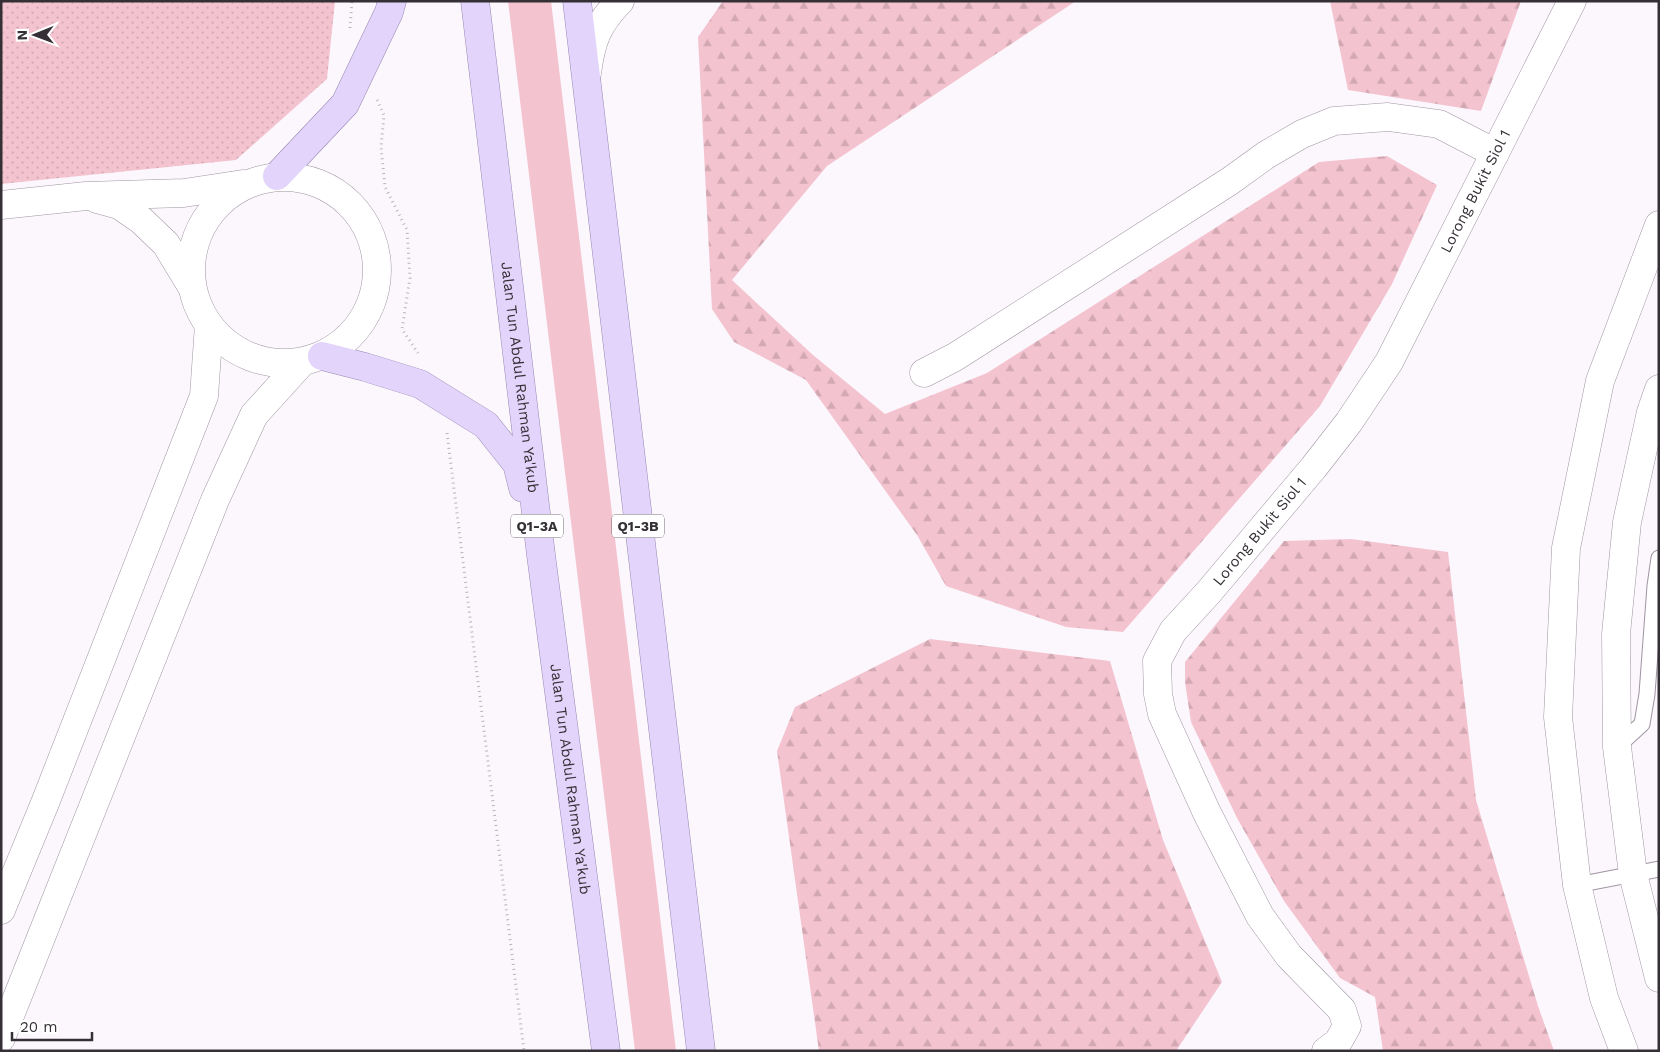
<svg xmlns="http://www.w3.org/2000/svg" width="1660" height="1052" viewBox="0 0 1660 1052" font-family="'Work Sans',sans-serif">
  <style>
    .grass { fill: #f4c3d0 }
    .forest { fill: url(#forest-firs) }
    .park { fill: url(#park-dots) }
    .lines { fill: none; stroke-linecap: round; stroke-linejoin: round }
    .lane-casing { stroke: #a095a3; stroke-width: 17 }
    .street-casing { stroke: #a095a3; stroke-width: 29 }
    .secondary-casing { stroke: #a095a3; stroke-width: 29 }
    .primary-casing { stroke: #9888b3; stroke-width: 29 }
    .path { stroke: #b9b4ba; stroke-width: 3; stroke-dasharray: 1 4; stroke-linecap: butt }
    .lane { stroke: #fff; stroke-width: 15 }
    .street { stroke: #fff; stroke-width: 28 }
    .secondary { stroke: #fff; stroke-width: 28 }
    .primary { stroke: #e2d4fa; stroke-width: 28 }
    .labels { text-anchor: middle; stroke-width: 4; stroke-linejoin: round; paint-order: stroke }
    .shield { fill: #fff; stroke: #726e72; stroke-width: 1 }
    .shield-label { font-size: 14px; font-weight: bold; fill: #353036 }
    .street-label { font-size: 15px; fill: #353036; stroke: #fff }
  </style>
  <defs>
    <pattern id="forest-firs" width="22" height="20" patternUnits="userSpaceOnUse" patternTransform="scale(1.25)"><rect width="22" height="20" fill="#f4c3d0"/><path d="M5 1l3.5 6h-7zM16 11l3.5 6h-7z" fill="#d2a8b3"/></pattern>
    <pattern id="park-dots" width="8" height="8" patternUnits="userSpaceOnUse" patternTransform="scale(1.25)"><rect width="8" height="8" fill="#f4c3d0"/><path d="M2 2h.1M6 6h.1" fill="none" stroke="#d2a8b3" stroke-width="1.8" stroke-linecap="round"/></pattern>
  </defs>
  <rect width="100%" height="100%" fill="#fcf7fd"/>
  <path class="grass" d="M 508,1 L 551,1 L 676,1051 L 635,1051 Z"/>
  <path class="forest" d="M 723,1 L 1076,1 L 827,166 L 732,280 L 813,355 L 885,414 L 987,373 L 1319,162 L 1387,156 L 1437,185 L 1392,284 L 1320,406 L 1123,632 L 1066,627 L 946,586 L 917,535 L 806,380 L 734,342 L 712,309 L 698,37 Z
    M 1330,1 L 1521,1 L 1481,111 L 1348,90 Z
    M 1351,539 L 1448,552 L 1476,800 L 1538,1006 L 1554,1051 L 1383,1051 L 1375,997 L 1340,978 L 1284,901 L 1237,818 L 1191,722 L 1185,682 L 1185,662 L 1284,541 Z
    M 930,639 L 1110,661 L 1163,840 L 1222,982 L 1176,1051 L 819,1051 L 777,751 L 795,707 Z"/>
  <path class="park" d="M 1,1 L 335,1 L 327,79 L 236,160 L 1,184 Z"/>
  <g class="lines">
    <defs>
      <path id="lane" d="M 1617,747 L 1642,724 L 1647,694 L 1655,586 L 1659,558
        M 1577,885 L 1659,869"/>
      <g id="street">
        <circle cx="284" cy="270" r="93"/>
        <path d="M 97,199 L 119,205 L 141,220 L 166,244 L 192,287"/>
        <path d="M 1,205 L 86,196 L 184,193 L 243,184"/>
        <path d="M 924,373 L 955,357 L 1230,181 L 1266,155 L 1302,134 L 1334,121 L 1388,117 L 1439,124 L 1495,153"/>
        <path d="M 1659,389 L 1651,412 L 1627,522 L 1616,634 L 1617,747 L 1633,874 L 1659,978"/>
        <path d="M 1,910 L 45,803 L 204,396 L 209,325"/>
        <path d="M 1,1038 L 215,500 L 254,415 L 302,362"/>
        <path id="s1" d="M 1326,1051 L 1338,1042 L 1347,1026 L 1342,1010 L 1289,956 L 1260,916 L 1207,813 L 1162,714 L 1158,694 L 1157,661 L 1173,631 L 1208,593 L 1314,467 L 1349,422 L 1389,362 L 1572,1"/>
        <path d="M 1624,1051 L 1604,998 L 1577,885 L 1558,717 L 1566,548 L 1600,381 L 1659,225"/>
      </g>
      <path id="secondary" d="M 587,73 C 591,42 597,24 620,1"/>
      <g id="primary">
        <path id="s2" d="M 475,1 L 541,555 L 606,1051"/>
        <path d="M 577,1 L 701,1051"/>
        <path d="M 277,176 L 345,104 L 389,12 L 392,1"/>
        <path d="M 322,356 L 365,367 L 420,384 L 486,425 L 517,464 L 523,488"/>
      </g>
    </defs>
    <use href="#lane" class="lane-casing"/>
    <use href="#street" class="street-casing"/>
    <use href="#secondary" class="secondary-casing"/>
    <use href="#primary" class="primary-casing"/>
    <path class="path" d="M 350,28 L 352,1
      M 377,100 L 384,115 L 381,147 L 385,187 L 407,230 L 410,278 L 402,329 L 418,353
      M 447,433 L 524,1051"/>
    <use href="#lane" class="lane"/>
    <use href="#street" class="street"/>
    <use href="#secondary" class="secondary"/>
    <use href="#primary" class="primary"/>
  </g>
  <g class="labels">
    <g class="shield">
      <rect x="511" y="514.5" width="52" height="23" rx="4"/>
      <rect x="612" y="514.5" width="52" height="23" rx="4"/>
    </g>
    <g class="shield-label">
      <text x="537" y="531">Q1-3A</text>
      <text x="638" y="531">Q1-3B</text>
    </g>
    <g class="street-label">
      <text dy="5" stroke="none"><textPath href="#s1" startOffset="1024">Lorong Bukit Siol 1</textPath></text>
      <text dy="5" stroke="none"><textPath href="#s2" startOffset="379">Jalan Tun Abdul Rahman Ya'kub</textPath></text>
      <text dy="5" stroke="none"><textPath href="#s1" startOffset="619">Lorong Bukit Siol 1</textPath></text>
      <text dy="5" stroke="none"><textPath href="#s2" startOffset="784">Jalan Tun Abdul Rahman Ya'kub</textPath></text>
    </g>
  </g>
  <rect width="1660" height="1052" fill="none" stroke="#353036" stroke-width="5"/>
  <g transform="translate(35 35) rotate(269)" stroke="#ffffff" stroke-width="4" paint-order="stroke">
  <path d="M0-4L9 19L0 12L-9 19Z" fill="#353036"/>
  <text y="-8" font-size="14" font-weight="bold" text-anchor="middle" fill="#353036">N</text>
  </g>
  <path d="M12 1032v8h80v-8" fill="none" stroke="#353036" stroke-width="2.5"/>
  <text x="20" y="1032" font-size="15" fill="#353036" stroke="#ffffff" stroke-width="4" paint-order="stroke">20 m</text>
</svg>
